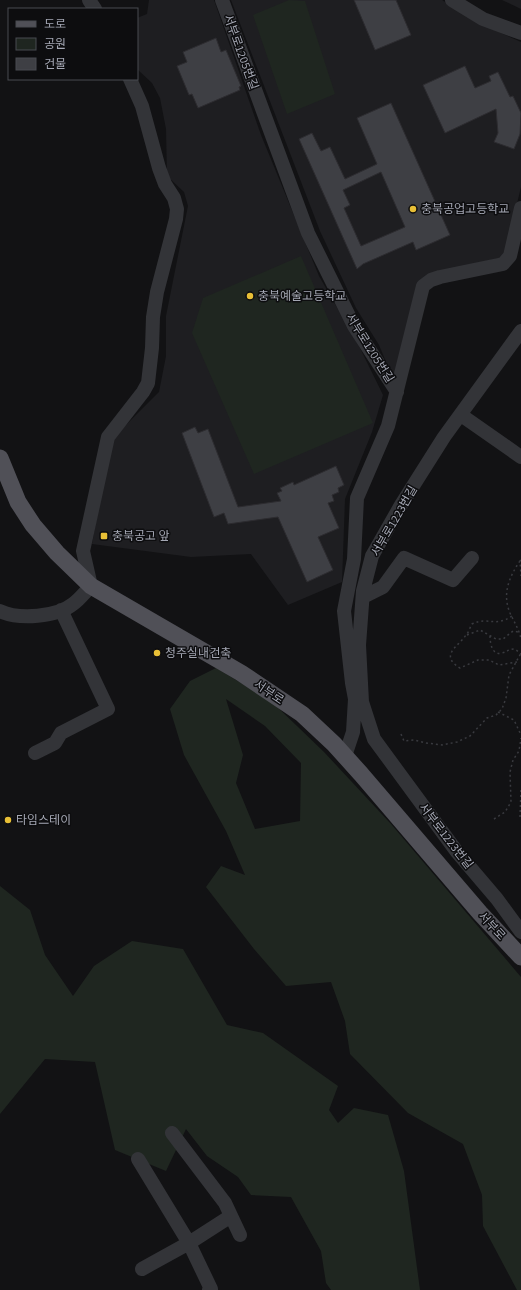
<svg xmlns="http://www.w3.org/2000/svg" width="521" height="1290" viewBox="0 0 521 1290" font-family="'Source Sans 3','Noto Sans KR',sans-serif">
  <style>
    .built { fill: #1e1e21 }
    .green { fill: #1f2620; fill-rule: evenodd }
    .building { fill: #3e3f44; stroke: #2d2c30; fill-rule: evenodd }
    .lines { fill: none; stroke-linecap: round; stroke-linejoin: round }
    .path { stroke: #393a3f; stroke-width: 1.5; stroke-dasharray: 2 3; stroke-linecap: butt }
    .minor { stroke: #333438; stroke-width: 14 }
    .major { stroke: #505057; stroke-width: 17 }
    .poi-dot { fill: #e8bf36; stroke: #0d0d0f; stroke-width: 1.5 }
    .labels { text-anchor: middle; stroke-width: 3; stroke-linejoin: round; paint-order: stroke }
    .street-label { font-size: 12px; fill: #a4a7b3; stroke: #0d0d0f }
    .poi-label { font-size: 12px; fill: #a4a7b3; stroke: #0d0d0f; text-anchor: start }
  </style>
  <rect width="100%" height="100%" fill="#121214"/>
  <path class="built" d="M 149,0 L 214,0 L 261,135 L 319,276 L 359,346 L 383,395 L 372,432 L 345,499 L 342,582 L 288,605 L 251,554 L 191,557 L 92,544 L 102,489 L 114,437 L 159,392 L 166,356 L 166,316 L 188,206 L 184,192 L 167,176 L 166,129 L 160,98 L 152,83 L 137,69 L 137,18 L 147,14 Z
    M 231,0 L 442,0 L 481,24 L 521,42 L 521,187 L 505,253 L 499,258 L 430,274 L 396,377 L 391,374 L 379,345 L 356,308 L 320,231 Z
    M 502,0 L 521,0 L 521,9 Z"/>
  <path class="green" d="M 289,0 L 305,1 L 335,94 L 287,114 L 253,15 Z
    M 301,256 L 373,423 L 254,474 L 192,333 L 203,298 Z
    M 216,668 L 271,701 L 324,752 L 391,824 L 521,977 L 521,1290 L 517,1290 L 483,1226 L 482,1195 L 463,1144 L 408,1113 L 350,1054 L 345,1021 L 331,982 L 286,986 L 254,949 L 206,887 L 221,866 L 245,875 L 226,831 L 184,755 L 170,709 L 190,681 ZM 226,699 L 265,726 L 301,763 L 300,821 L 255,829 L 236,783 L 243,755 Z
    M 0,886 L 30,910 L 45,955 L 73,996 L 94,966 L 132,941 L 183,949 L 227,1025 L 263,1033 L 338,1086 L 329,1110 L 338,1123 L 354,1108 L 388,1115 L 404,1171 L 420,1290 L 331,1290 L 326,1283 L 321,1251 L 291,1197 L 251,1195 L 238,1177 L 207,1156 L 186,1129 L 166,1171 L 115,1150 L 95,1062 L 45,1059 L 0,1114 Z"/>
  <path class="building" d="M 354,0 L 396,0 L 411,35 L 375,50 Z
    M 216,38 L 221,52 L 226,50 L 241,86 L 239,87 L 240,90 L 198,108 L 192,94 L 189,95 L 177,66 L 187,62 L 183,52 Z
    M 465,66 L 475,88 L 491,81 L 489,76 L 498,72 L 510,97 L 513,96 L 521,113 L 520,134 L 514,149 L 494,142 L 498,133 L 496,109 L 445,133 L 423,85 Z
    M 391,103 L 450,235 L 416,250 L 413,242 L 363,264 L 357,269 L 299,139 L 312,133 L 321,151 L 330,147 L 345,179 L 377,164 L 357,118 ZM 381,172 L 405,227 L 361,246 L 344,208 L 350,205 L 343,190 Z
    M 195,427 L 198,433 L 208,429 L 238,507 L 281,501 L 277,493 L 282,491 L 280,488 L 293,482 L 294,485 L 336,466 L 344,485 L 338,488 L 339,492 L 332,495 L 334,501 L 328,503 L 339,528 L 318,537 L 333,570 L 307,582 L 278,517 L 228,524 L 224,513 L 214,517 L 182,433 Z"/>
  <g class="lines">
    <path class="path" d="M 521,560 L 520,561 L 521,576
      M 520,561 C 509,577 502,594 510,613 C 514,622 519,629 521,639
      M 512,616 C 494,628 490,616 472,624 C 470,627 469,632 466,635 C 458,647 439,655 460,668 L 478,660 L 489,660 L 499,665 L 517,662
      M 467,635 L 480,630 L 496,639 L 503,639 L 513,631 L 518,632
      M 490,636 C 490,643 492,656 502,653 C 507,652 508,649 515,649 L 521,654
      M 498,712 L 514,720 L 521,735
      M 401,734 L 404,741 L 414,740 L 426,743 L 442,745 L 457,742 L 470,736 L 487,718 L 496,715 L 502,709 L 506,698 L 509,675 L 521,653
      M 520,817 L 521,788
      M 494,819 L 505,812 L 511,802 L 510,772 L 513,760 L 519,751 L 521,738"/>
    <path class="minor" d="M 89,0 L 95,9
      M 222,0 L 308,233 L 354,326 L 397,392
      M 452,0 L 483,19 L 521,33
      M 521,331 L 444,437 L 401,505 L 372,556 L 363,591 L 359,645 L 362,702 L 374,739 L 457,852 L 497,899 L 521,932
      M 461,415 L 521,457
      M 363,597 L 383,587 L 404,558 L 453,580 L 472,558
      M 0,611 C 19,620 57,617 73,604 C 80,599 85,592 91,586 L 83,551 L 108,437 L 143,392 L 148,383 L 152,348 L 153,317 L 157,292 L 176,219 L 177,209 L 174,198 L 165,184 L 159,168 L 142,106 L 130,79
      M 35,753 L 55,743 L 61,733 L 108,709 L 61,610
      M 345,756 L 353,732 L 355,699 L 352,683 L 344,611 L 354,559 L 357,498 L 388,426 L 423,286 L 431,280 L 440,277 L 503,264 L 510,256 L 521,208
      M 172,1133 L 225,1203 L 240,1235
      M 138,1159 L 189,1243 L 211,1289 L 209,1290
      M 142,1269 L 189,1243 L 231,1216"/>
    <path class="major" d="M 0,458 L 18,502 L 33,525 L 57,553 L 91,586 L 241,673 L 302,714 L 334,744 L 361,774 L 480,913 L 521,957"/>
  </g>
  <g class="poi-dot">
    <circle cx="413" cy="209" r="4"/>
    <circle cx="250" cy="296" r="4"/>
    <rect x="100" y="532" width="8" height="8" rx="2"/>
    <circle cx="157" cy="653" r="4"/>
    <circle cx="8" cy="820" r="4"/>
  </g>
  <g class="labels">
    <g class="street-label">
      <text transform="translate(241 52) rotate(70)" y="4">서부로1205번길</text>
      <text transform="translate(370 348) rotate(58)" y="4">서부로1205번길</text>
      <text transform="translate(394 521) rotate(-60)" y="4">서부로1223번길</text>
      <text transform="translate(269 692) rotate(34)" y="4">서부로</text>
      <text transform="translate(446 836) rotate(52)" y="4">서부로1223번길</text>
      <text transform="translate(492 926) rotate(47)" y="4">서부로</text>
    </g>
    <g class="poi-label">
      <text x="421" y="213">충북공업고등학교</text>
      <text x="258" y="300">충북예술고등학교</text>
      <text x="112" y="540">충북공고 앞</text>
      <text x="165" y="657">청주실내건축</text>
      <text x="16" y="824">타임스테이</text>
    </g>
  </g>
  <rect x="8" y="8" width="130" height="72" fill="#0d0d0f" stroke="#494b51"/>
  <rect x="16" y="21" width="20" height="6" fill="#505057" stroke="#494b51"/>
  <text x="44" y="28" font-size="12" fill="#a4a7b3">도로</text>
  <rect x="16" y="38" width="20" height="12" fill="#1f2620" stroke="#494b51"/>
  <text x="44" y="48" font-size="12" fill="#a4a7b3">공원</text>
  <rect x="16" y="58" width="20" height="12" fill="#3e3f44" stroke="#494b51"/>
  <text x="44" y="68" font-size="12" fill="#a4a7b3">건물</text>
</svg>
